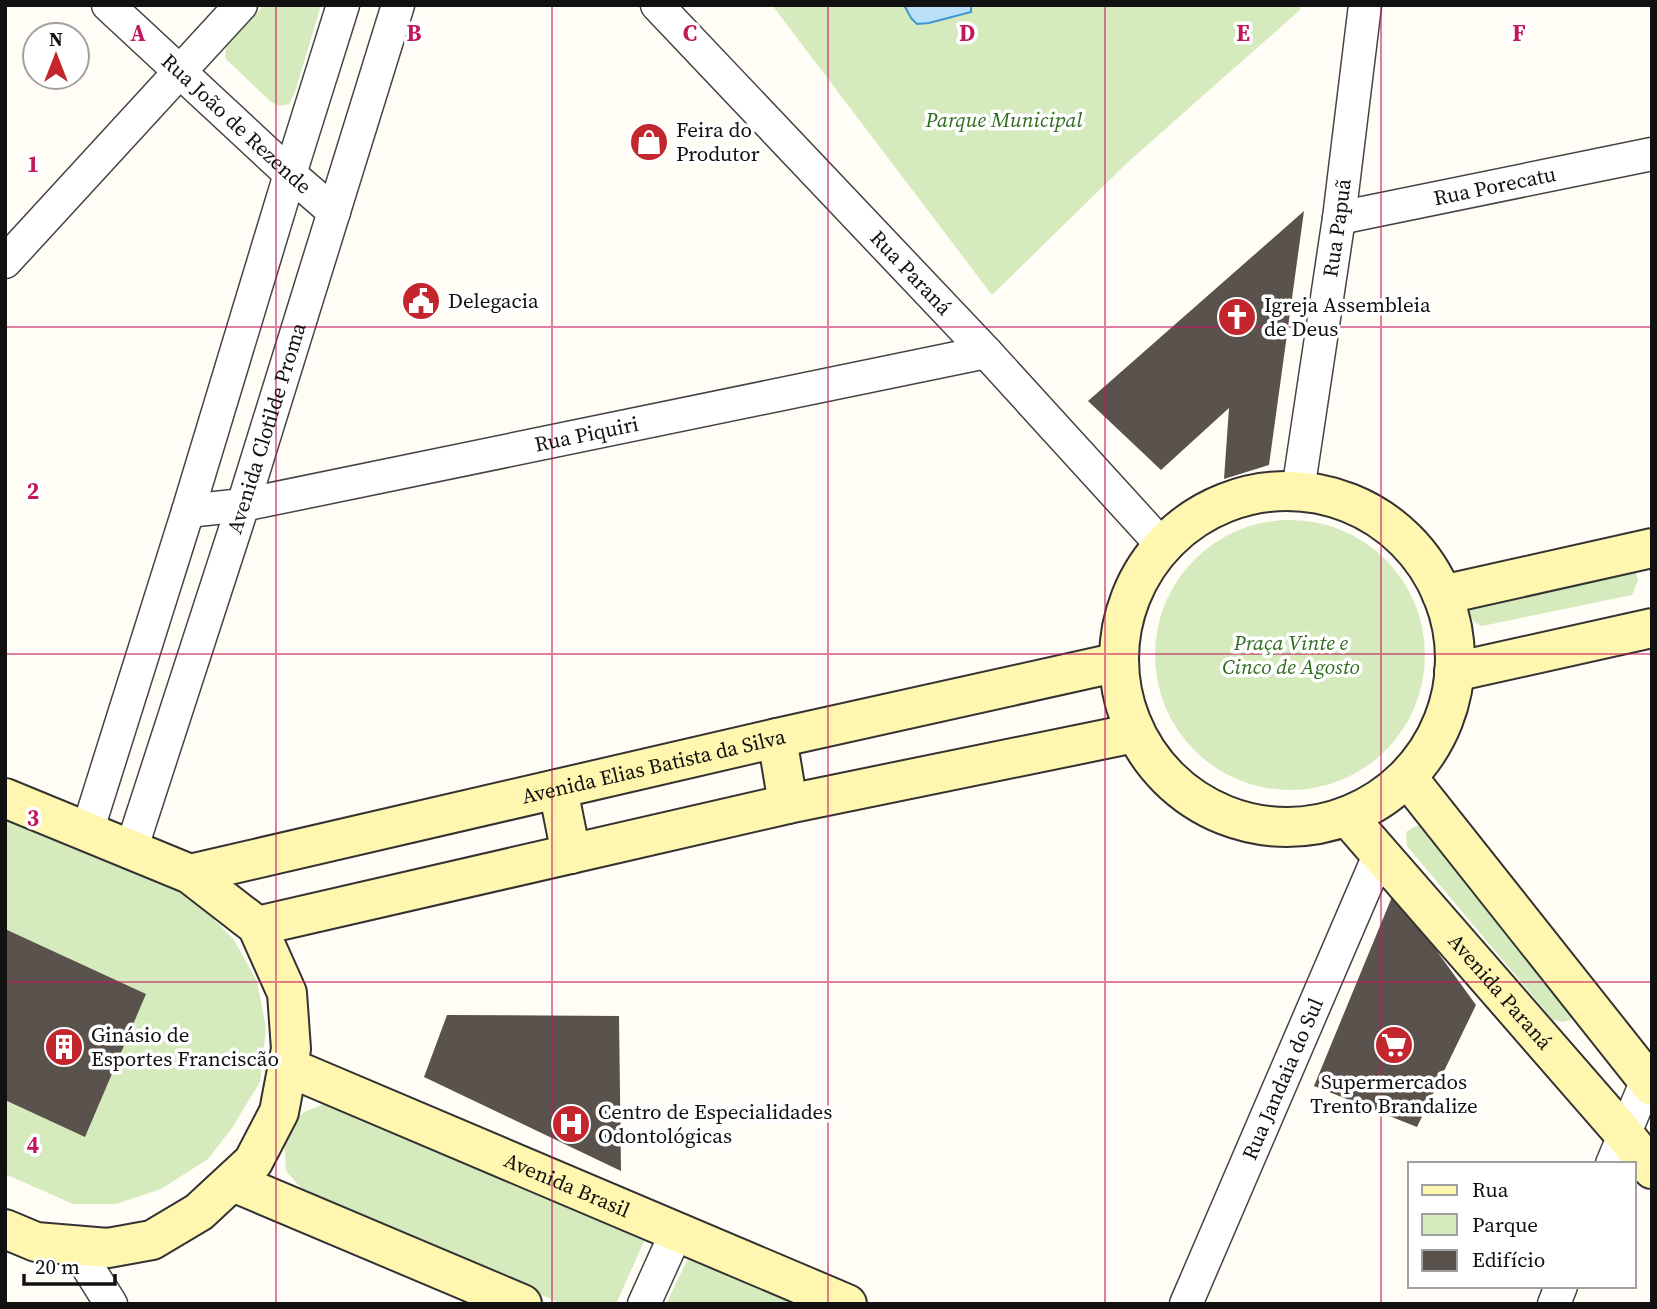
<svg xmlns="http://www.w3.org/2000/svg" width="1657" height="1309" viewBox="0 0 1657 1309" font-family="'Source Serif 4',serif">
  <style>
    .green { fill: #d5ebbd }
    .water { fill: #b9e0f7; stroke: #3f96cf; stroke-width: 2 }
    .building { fill: #5a524d }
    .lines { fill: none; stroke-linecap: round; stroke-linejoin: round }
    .street-casing { stroke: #444; stroke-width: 35 }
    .secondary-casing { stroke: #333; stroke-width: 42 }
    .street { stroke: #fff; stroke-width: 32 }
    .secondary { stroke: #fff6b0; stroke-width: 38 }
    .grid { fill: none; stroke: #c2185b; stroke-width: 2; stroke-opacity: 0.55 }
    .labels { text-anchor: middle; stroke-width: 7; stroke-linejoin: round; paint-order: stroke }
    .park-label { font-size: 21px; font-style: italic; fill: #2f6b1f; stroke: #fff }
    .street-label { font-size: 21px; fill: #111; stroke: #fff }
    .poi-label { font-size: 21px; fill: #111; stroke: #fff; text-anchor: start }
    .grid-label { font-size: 23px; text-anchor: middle; font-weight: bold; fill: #c2185b; stroke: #fff; stroke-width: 7; stroke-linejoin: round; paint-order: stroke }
  </style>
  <rect width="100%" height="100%" fill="#fffdf5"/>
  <path class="green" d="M 264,5 L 321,5 L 295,92 L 289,104 L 280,106 L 271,102 L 225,58 L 226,46 Z
    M 772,5 L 1301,5 L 1300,10 L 1128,162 L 992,295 Z
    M1155 655a135 135 0 1 1 270 0a135 135 0 1 1-270 0Z
    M 1627,568 L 1636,573 L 1638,580 L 1632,595 L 1482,626 C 1470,621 1467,615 1470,603 Z
    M 5,816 L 191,896 L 234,940 L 257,981 L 266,1028 L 260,1082 L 232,1128 L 208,1159 L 161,1189 L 116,1204 L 73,1204 L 5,1174 Z
    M 1431,824 L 1576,1010 L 1571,1020 L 1563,1022 L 1553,1020 L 1407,846 L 1406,832 L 1416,826 Z
    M 341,1104 L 646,1237 L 616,1304 L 562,1304 L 301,1188 L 286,1171 L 284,1138 L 292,1122 L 306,1111 L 322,1105 Z
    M 694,1246 L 829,1304 L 666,1304 Z"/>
  <path class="water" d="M 904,5 L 971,5 L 971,12 L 929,23 L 917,24 L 911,18 Z"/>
  <path class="building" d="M 1304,211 L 1269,465 L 1224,479 L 1229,408 L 1161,470 L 1088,401 Z
    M 1394,892 L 1476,1005 L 1417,1127 L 1314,1086 Z
    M 5,929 L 146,994 L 85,1137 L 5,1100 Z
    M 447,1015 L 619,1016 L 621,1171 L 424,1077 Z"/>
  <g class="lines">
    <defs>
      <g id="street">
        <path id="s1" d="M 108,5 L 290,174 L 334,212"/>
        <path id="s2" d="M 657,5 L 986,352 L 1161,544"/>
        <path id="s3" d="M 1339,218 L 1652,154"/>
        <path d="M 5,262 L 241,5"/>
        <path id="s4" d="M 1298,491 L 1339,218 L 1365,5"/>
        <path id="s5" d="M 188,511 L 243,505 L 986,352"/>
        <path d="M 87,832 L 188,511 L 290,174 L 343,5"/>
        <path id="s6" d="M 131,850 L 243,505 L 398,5"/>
        <path d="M 1612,1164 L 1647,1080"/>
        <path d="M 74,1245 L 111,1304"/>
        <path d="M 644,1304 L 677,1231"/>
        <path id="s7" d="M 1186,1304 L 1380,853"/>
        <path d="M 1554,1304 L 1561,1286"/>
      </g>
      <g id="secondary">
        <circle cx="1287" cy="659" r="168"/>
        <path d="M 1442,595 L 1652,548"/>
        <path d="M 1454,672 L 1652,628"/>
        <path d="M 777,738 L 788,804"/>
        <path d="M 1411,782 L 1652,1086"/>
        <path d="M 558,789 L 571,854"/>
        <path d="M 5,798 L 190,874 L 257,926 L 287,993 L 291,1049 L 279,1112 L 253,1162 L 199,1212 L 152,1240 L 108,1248 L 36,1242 L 5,1229"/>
        <path id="s8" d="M 1347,816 L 1624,1134 L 1652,1169"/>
        <path id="s9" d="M 190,874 L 777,738 L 1119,662"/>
        <path d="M 257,926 L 788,804 L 1130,734"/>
        <path id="s10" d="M 288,1067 L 847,1304"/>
        <path d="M 233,1182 L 522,1304"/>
      </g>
    </defs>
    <use href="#street" class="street-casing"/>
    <use href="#secondary" class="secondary-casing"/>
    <use href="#street" class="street"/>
    <use href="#secondary" class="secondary"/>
  </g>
  <path class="grid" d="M 276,5 L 276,1304M 552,5 L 552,1304M 828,5 L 828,1304M 1105,5 L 1105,1304M 1381,5 L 1381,1304M 5,327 L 1652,327M 5,654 L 1652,654M 5,982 L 1652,982"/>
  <defs>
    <symbol id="shop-disc" viewBox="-11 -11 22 22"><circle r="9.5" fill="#c4262e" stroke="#fff"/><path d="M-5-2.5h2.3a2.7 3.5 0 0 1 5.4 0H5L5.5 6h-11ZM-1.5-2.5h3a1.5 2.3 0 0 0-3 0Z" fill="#fff"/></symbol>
    <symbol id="civic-disc" viewBox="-11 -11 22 22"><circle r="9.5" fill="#c4262e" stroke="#fff"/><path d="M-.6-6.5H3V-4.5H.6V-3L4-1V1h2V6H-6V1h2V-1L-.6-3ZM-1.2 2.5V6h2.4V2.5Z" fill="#fff"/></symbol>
    <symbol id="church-disc" viewBox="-11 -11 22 22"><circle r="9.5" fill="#c4262e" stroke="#fff"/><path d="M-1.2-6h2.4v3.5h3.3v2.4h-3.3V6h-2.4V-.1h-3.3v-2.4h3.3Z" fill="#fff"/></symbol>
    <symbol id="supermarket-disc" viewBox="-11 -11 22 22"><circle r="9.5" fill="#c4262e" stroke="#fff"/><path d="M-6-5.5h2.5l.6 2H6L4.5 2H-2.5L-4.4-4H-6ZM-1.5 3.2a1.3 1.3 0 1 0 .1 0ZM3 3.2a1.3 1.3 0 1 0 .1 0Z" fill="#fff"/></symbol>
    <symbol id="building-disc" viewBox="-11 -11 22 22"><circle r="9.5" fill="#c4262e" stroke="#fff"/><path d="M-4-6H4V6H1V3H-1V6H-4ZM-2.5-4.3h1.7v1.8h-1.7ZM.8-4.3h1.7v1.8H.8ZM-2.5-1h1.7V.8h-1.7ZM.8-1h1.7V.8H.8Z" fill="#fff"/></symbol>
    <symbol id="hospital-disc" viewBox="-11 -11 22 22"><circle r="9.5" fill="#c4262e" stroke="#fff"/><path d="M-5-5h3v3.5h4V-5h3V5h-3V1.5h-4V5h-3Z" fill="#fff"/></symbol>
  </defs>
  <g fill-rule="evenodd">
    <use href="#shop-disc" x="627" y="120" width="44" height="44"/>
    <use href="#civic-disc" x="399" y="279" width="44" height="44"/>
    <use href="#church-disc" x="1215" y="295" width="44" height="44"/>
    <use href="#supermarket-disc" x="1372" y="1023" width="44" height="44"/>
    <use href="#building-disc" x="42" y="1025" width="44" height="44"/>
    <use href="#hospital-disc" x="549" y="1102" width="44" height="44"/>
  </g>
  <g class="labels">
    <g class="park-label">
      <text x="1004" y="127">Parque Municipal</text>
      <text x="1291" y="650">Praça Vinte e<tspan x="1291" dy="24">Cinco de Agosto</tspan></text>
    </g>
    <g class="street-label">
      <text dy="7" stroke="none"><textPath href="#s1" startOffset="175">Rua João de Rezende</textPath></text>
      <text dy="7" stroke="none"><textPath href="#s3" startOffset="159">Rua Porecatu</textPath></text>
      <text dy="7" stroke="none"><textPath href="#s4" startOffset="266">Rua Papuã</textPath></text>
      <text dy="7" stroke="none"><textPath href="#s2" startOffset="369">Rua Paraná</textPath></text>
      <text dy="7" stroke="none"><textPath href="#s6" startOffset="443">Avenida Clotilde Proma</textPath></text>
      <text dy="7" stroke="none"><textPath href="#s5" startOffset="406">Rua Piquiri</textPath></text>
      <text dy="7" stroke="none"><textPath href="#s9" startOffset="476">Avenida Elias Batista da Silva</textPath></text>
      <text dy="7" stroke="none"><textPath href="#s8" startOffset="233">Avenida Paraná</textPath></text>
      <text dy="7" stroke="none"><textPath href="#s7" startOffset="245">Rua Jandaia do Sul</textPath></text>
      <text dy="7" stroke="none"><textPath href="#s10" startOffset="303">Avenida Brasil</textPath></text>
    </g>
    <g class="poi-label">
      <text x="676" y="137">Feira do<tspan x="676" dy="24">Produtor</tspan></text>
      <text x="448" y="308">Delegacia</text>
      <text x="1264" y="312">Igreja Assembleia<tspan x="1264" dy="24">de Deus</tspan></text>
      <text x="91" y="1042">Ginásio de<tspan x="91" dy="24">Esportes Franciscão</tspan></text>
      <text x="1394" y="1089" text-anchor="middle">Supermercados<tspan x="1394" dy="24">Trento Brandalize</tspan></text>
      <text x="598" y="1119">Centro de Especialidades<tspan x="598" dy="24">Odontológicas</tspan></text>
    </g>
  </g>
  <g class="grid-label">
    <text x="138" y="41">A</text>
    <text x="414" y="41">B</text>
    <text x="690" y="41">C</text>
    <text x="967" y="41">D</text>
    <text x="1243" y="41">E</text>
    <text x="1519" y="41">F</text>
    <text x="33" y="172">1</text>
    <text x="33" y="499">2</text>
    <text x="33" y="826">3</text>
    <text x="33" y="1153">4</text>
  </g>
  <rect width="1657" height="1309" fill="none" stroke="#111111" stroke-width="14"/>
  <rect x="1408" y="1162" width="228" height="126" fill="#ffffff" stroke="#a0a0a0" stroke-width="2"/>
  <rect x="1422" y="1185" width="35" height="10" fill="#fff6b0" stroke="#a0a0a0" stroke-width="2"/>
  <text x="1472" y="1197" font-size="21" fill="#111111">Rua</text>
  <rect x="1422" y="1214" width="35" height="21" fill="#d5ebbd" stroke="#a0a0a0" stroke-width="2"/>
  <text x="1472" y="1232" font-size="21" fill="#111111">Parque</text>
  <rect x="1422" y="1250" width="35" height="21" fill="#5a524d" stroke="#a0a0a0" stroke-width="2"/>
  <text x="1472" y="1267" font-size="21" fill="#111111">Edifício</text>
  <g transform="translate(56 56)"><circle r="33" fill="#ffffff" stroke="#a0a0a0" stroke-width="2"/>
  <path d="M0-5L12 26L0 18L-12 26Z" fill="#c4262e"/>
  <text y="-10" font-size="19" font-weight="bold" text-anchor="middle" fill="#111111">N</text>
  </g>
  <path d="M24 1274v10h91v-10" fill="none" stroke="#111111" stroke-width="3.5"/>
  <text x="35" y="1274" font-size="21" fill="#111111" stroke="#ffffff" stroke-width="5" paint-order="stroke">20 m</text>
</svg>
